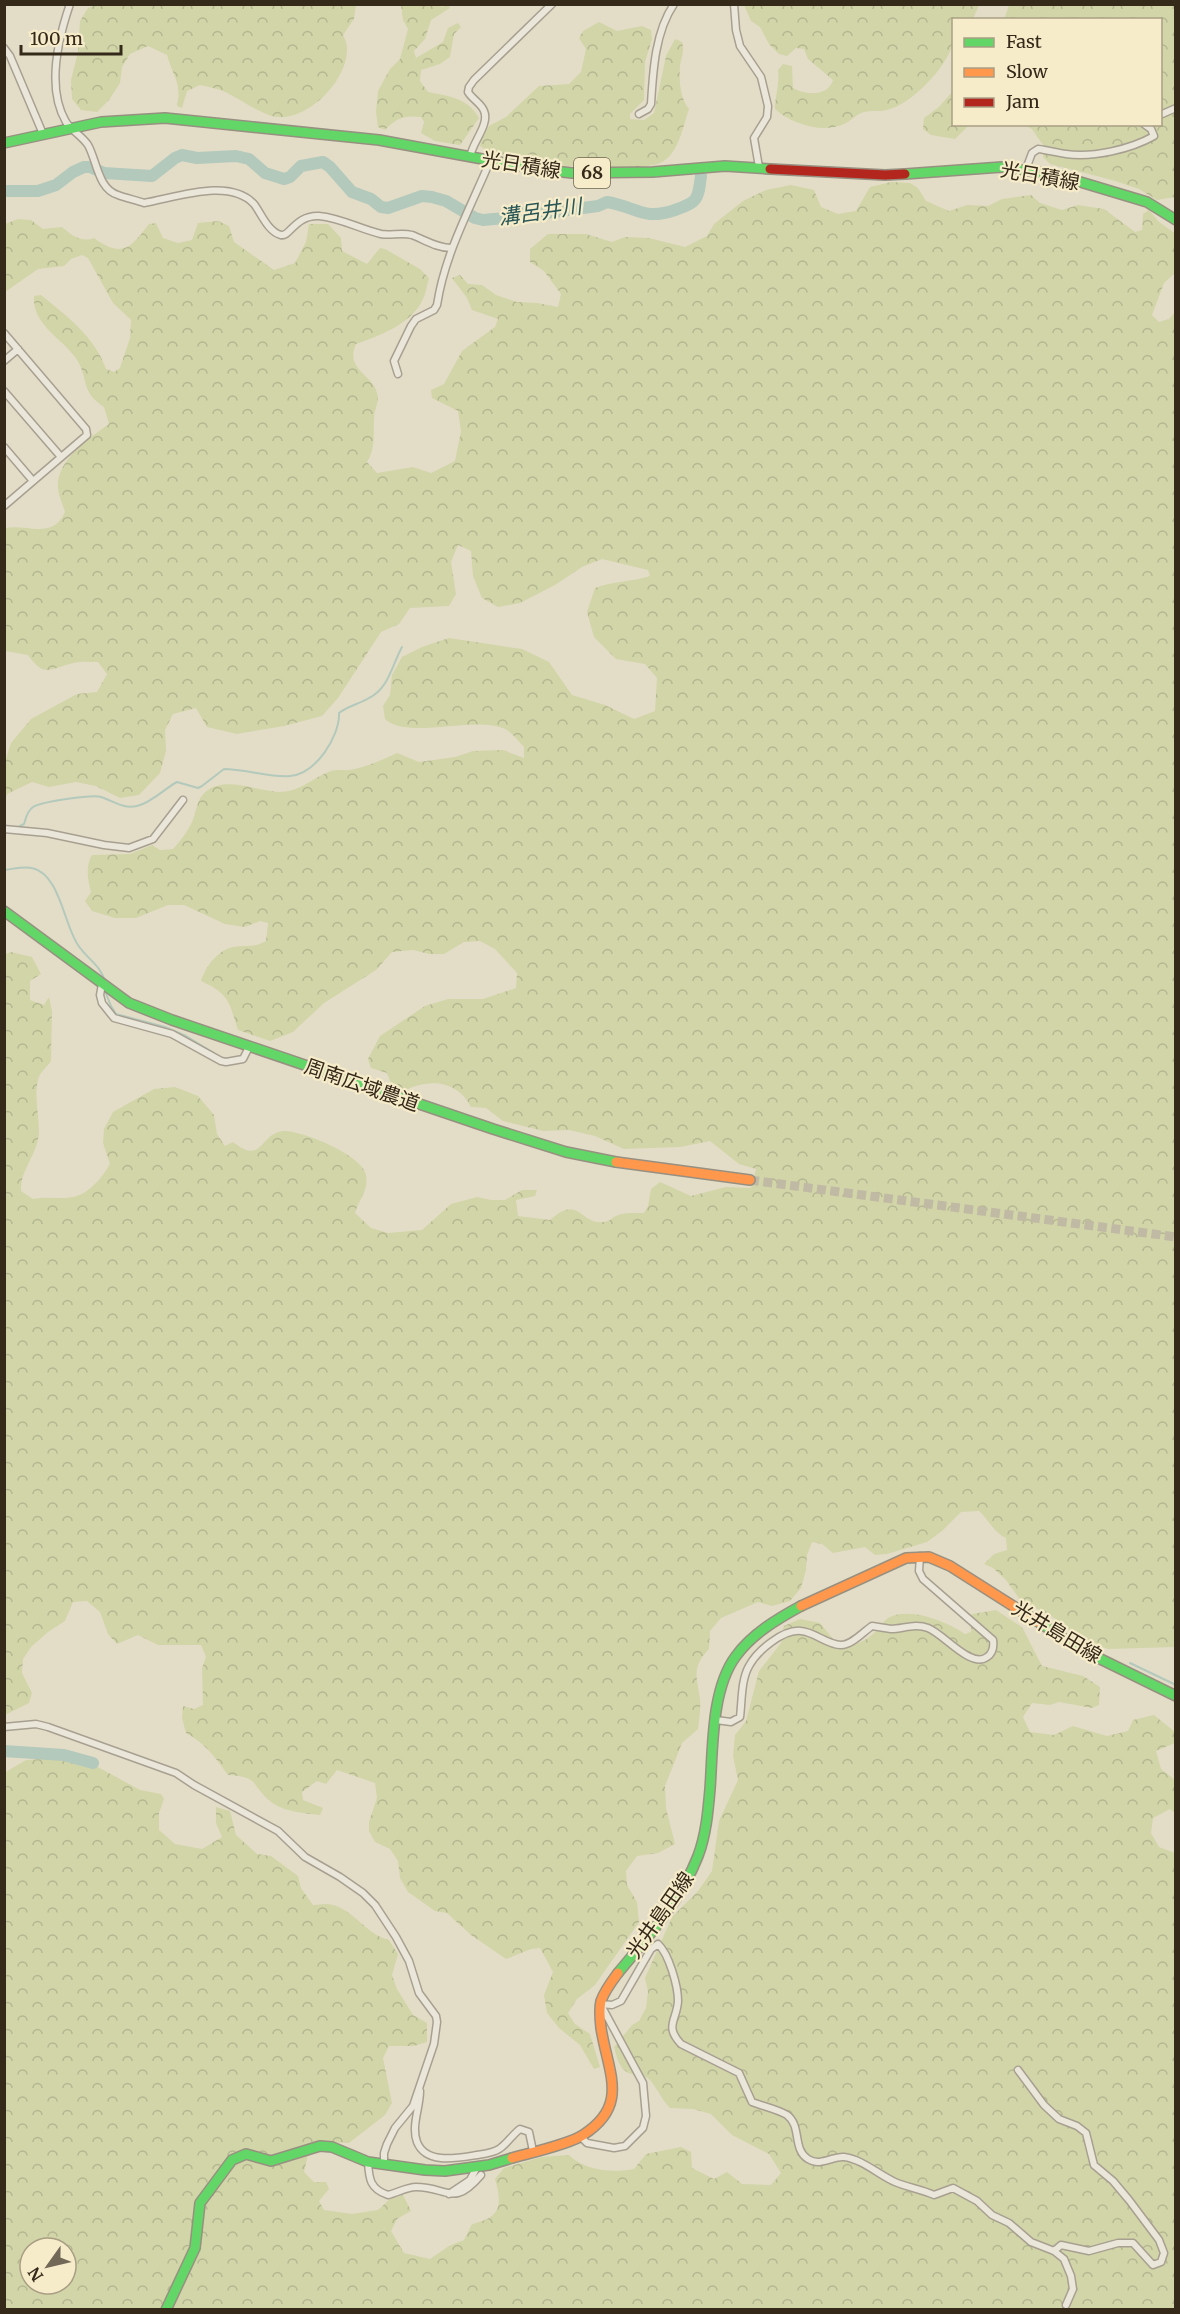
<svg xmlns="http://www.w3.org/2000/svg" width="1180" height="2314" viewBox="0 0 1180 2314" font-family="Merriweather,'Noto Sans JP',serif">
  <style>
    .forest { fill: url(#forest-crowns); fill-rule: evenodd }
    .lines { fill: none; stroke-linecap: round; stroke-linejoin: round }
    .stream { stroke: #b3c9bc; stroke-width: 2 }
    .river { stroke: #b3c9bc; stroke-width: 12 }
    .secondary-tunnel { stroke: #c0b9a4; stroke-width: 9; stroke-dasharray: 9 4.5; stroke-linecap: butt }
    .street-casing { stroke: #a7a091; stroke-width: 9 }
    .fast-casing { stroke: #979081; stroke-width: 12 }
    .slow-casing { stroke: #979081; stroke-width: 12 }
    .jam-casing { stroke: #979081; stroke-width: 12 }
    .street { stroke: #ebe6da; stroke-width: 6 }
    .fast { stroke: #63d668; stroke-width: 9 }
    .slow { stroke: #ff974d; stroke-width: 9 }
    .jam { stroke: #b3261e; stroke-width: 9 }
    .labels { text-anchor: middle; stroke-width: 4.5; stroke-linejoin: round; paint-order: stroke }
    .shield { fill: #f7ecca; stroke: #6f644f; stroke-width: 1.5 }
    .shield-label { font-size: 18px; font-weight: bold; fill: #35291a }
    .street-label { font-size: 20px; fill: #35291a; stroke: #f7ecca }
    .water-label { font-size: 21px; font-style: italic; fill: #285656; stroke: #f7ecca }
  </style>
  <defs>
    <pattern id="forest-crowns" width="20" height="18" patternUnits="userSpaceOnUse" patternTransform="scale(1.5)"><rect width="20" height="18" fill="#d1d5a8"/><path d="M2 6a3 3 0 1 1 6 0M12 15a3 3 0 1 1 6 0" fill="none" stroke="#b4b790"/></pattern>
  </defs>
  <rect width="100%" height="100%" fill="#e3ddc7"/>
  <path class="forest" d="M 95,5 L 95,4 L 356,5 L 354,19 L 343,35 C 345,39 347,44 347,48 C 348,80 309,120 277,117 C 263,116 237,97 223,91 C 216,88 208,87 200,85 L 187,91 L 182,108 L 177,106 C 182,82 173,77 167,55 L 148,46 L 130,54 L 122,67 L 120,83 L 109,100 L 97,112 L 81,110 L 72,99 L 71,80 L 78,52 L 80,21 L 88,8 Z
    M 401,5 L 441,5 L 441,7 L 448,5 L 450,8 L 431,20 L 425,39 L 414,51 L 416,58 L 443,42 L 448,28 L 458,23 L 461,27 L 454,34 L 450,57 L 440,64 L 421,70 L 420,81 L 428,92 C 449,96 468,98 479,118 L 460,145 L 435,141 L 421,133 L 424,122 L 421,117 C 405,115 396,118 385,130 L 378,127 L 376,112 L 378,91 L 390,69 L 400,59 L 408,29 L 403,20 Z
    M 744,5 L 744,4 L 979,5 L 973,19 L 954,20 C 954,27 955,36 953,43 C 947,67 912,104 887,110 C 880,112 871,110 864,112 C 856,114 851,121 844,124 C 823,134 791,124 775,109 C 775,95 780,83 778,70 L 783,64 L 792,66 L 793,88 C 805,95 828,97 833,80 L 808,59 L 804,49 L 796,48 L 787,56 L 779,54 L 769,44 L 760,27 L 751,21 Z
    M 1009,5 L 1175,5 L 1175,197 L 1157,200 L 1139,189 L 1112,180 L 1050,164 L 1043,157 L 1045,148 L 1032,129 L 1024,125 L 1160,124 L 1160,20 L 1004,20 Z
    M 599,22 L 617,31 L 642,26 L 651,30 L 652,39 L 645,62 L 644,100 L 630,114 L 630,119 L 644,120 L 654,113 L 666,56 L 675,39 L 682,42 C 685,52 681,57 680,66 C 679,81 680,98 689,109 C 683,126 679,153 662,162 C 636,176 504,164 480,146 L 483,135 L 489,126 L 506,117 L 539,86 L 569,84 L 581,72 L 586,49 L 579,38 L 583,31 Z
    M 953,91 L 954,124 L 969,125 L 955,139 L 931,135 L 923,129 L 924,118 L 939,107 Z
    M 891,182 L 910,183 L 918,188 L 926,201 L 949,211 L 967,205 L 988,206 L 1002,199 L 1031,195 L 1040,203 L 1062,210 L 1078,205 L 1104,209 L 1135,232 L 1142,230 L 1143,214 L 1149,210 L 1159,222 L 1176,234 L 1174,274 L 1164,283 L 1152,315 L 1159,322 L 1169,319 L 1175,312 L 1175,1647 L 1108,1649 L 1081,1639 L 1050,1615 L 1021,1601 L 1006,1580 L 993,1568 L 984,1564 L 994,1554 L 1007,1550 L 1006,1538 C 993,1532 989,1520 979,1511 L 961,1512 L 942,1531 L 927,1542 L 887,1554 L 875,1555 L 865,1547 L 833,1553 L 822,1544 L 812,1542 L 807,1555 L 806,1570 L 801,1588 L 790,1601 L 772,1606 L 758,1602 L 721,1618 L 710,1631 L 709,1649 C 691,1668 697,1676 700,1699 C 701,1709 699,1719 698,1729 L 682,1743 L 665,1786 L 666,1808 L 675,1844 L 658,1853 L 637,1856 L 626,1871 L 627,1885 L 637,1902 L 639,1922 L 595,1985 L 577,1999 L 568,2013 L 575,2024 L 590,2034 L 600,2067 L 594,2069 L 580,2045 L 559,2028 L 547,2013 L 544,1995 L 553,1972 L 540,1948 L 531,1949 L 506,1959 L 471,1935 L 447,1913 L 435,1911 L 408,1892 L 400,1878 L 398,1861 L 390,1849 L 375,1842 L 369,1831 L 369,1822 L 377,1798 L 375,1783 L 337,1770 L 326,1784 L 317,1781 L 302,1792 L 303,1800 L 323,1808 L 320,1815 C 304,1813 283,1812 270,1801 C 250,1784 260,1777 228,1775 C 216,1758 205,1743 186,1733 L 182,1718 L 183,1706 L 194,1709 L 203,1705 L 202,1668 L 206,1657 L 201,1645 L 158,1645 L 138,1635 L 117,1644 L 108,1634 L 100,1612 L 87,1601 L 73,1602 L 65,1621 L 48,1632 L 31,1647 L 23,1659 L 22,1673 L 32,1693 L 29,1703 L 5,1715 L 5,954 L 11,952 L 32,957 L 41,974 L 30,981 L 30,1000 L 44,1005 L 49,997 L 52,1011 L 51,1061 C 47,1067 39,1073 38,1080 C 34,1098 39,1115 39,1132 C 38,1154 20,1170 21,1191 L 33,1199 C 43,1197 52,1198 62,1198 C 85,1199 99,1182 110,1164 L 103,1143 L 104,1129 L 113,1112 L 154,1089 L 175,1087 L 198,1096 L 214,1115 L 217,1134 L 225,1146 L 233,1142 C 263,1166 259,1134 283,1131 C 301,1130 363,1155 366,1175 C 369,1190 359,1199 355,1213 L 371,1228 L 388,1233 L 422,1230 L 451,1204 L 477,1197 L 491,1200 L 505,1200 L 522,1190 L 537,1190 L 535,1196 L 516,1200 L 518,1216 L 550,1220 C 582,1192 579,1229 608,1221 C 611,1220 613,1217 616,1216 C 623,1212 635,1213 644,1213 L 648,1206 L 651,1189 L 660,1182 L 691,1196 L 726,1187 L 751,1188 L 756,1169 L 739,1164 L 710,1141 L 680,1147 L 624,1149 L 595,1136 L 569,1130 L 543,1131 L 503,1121 L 486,1108 L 471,1107 C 458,1081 430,1078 406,1090 L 392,1086 L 387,1073 L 371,1068 L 368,1059 L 380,1036 L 425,1006 L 448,999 L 483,999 L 516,988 L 517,973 L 495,949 L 480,941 L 464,942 L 444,954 L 429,954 L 413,950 L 392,952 L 376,970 L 324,1003 L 293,1032 L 270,1041 L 238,1030 C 229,1001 229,994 201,981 C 205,967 218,950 233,947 C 247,944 252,949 266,941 L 268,923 L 260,921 L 245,927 L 225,924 L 184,905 L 168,905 L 136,918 L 115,918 L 92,911 L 85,901 L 91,892 C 88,880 85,867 92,855 L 130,854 L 152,845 L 160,850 L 173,849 C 181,840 187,832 192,822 C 197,811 196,798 208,790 C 228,776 259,792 280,792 C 300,792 314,777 331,771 C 337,769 344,771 350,770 C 366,767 382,760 397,753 L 419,762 L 455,757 L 473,751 L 503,750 L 524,758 L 524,747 C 518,741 511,731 503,728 C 472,716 408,740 385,719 L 383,706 L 390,695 L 392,675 L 402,657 L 422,647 L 449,638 L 522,649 L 549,662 L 572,695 L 605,705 L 634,719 L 655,711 L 657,678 L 645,664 L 616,659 L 594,637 L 587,612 L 595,588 C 613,581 631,582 650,576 L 648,570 L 602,559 L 582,567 L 555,585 L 520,603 L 498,607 L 482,598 L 473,576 L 471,551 L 458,545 L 451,562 L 456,594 L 449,606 L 410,608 L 399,624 L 381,632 L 338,698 L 322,716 L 284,726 L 237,734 L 207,727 L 196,708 L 173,714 L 165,730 L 166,751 L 160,773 L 139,795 L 120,798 L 96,786 L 76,782 L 49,787 L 32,782 L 7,794 L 5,801 L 5,762 L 11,743 L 31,719 L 77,694 L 97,692 L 107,674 L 98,662 C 90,662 81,661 73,663 C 50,669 44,678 28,655 L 5,651 L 5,528 C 28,524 53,540 65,512 C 63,505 59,497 58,489 C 55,461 89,438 109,424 L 104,407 C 79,391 90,378 75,357 C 60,337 32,324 34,296 L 41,295 C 67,316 95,337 106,369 L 114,372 L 120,368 L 130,338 L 131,320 L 113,303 L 88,258 L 82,255 L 71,259 L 64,266 L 38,269 L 5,292 L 5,224 L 18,219 L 31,220 L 43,229 L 62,227 C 71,235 82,243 94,238 C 122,258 130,249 149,224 L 156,223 L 163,238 L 178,243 L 192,240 L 198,223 L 218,221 L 229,226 L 234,242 L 274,270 L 295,263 L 306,242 L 309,224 L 328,224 L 341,238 L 342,251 L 367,264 L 380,248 L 385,249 L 420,269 L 429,278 C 427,285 426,294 422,301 C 411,324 379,336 356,344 C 344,371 375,374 378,397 C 378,403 375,410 374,416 C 373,433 376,448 367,462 L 377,473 L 413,467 L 431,473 L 455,461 L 461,431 L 458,411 L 432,398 L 431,390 L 444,384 L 462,351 L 495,327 L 498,319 L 472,310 L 467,298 L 452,278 L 460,275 L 468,284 L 482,285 L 496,295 L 517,302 L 537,303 L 558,307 L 561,294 L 544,271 L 530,262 L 530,249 L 548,234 L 586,234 L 612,242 L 625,237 L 649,238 L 685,247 L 707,236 L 714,224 L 743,201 L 766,190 L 791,185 L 814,190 L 821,207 L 838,214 L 856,211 L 870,187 Z
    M 996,1610 L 1022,1627 L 1042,1666 L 1083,1676 L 1100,1687 L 1099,1705 L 1092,1708 L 1059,1702 L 1050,1705 L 1032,1703 L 1023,1717 L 1030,1732 L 1054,1735 L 1073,1726 L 1107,1736 L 1128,1731 L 1133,1720 L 1154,1715 L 1175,1732 L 1175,1743 L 1156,1751 L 1161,1769 L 1175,1780 L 1175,1813 L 1170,1809 L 1153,1818 L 1151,1833 L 1159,1847 L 1175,1853 L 1175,2309 L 5,2309 L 4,1773 L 26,1760 L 55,1758 L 94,1765 L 140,1790 L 161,1794 L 164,1799 L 159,1813 L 159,1830 L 175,1844 L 202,1849 L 222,1837 L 216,1823 L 216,1807 L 230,1811 L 236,1835 L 257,1854 L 271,1856 L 298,1876 L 301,1888 L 313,1905 C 319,1905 327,1903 333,1905 C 355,1911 367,1935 389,1940 L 398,1954 L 392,1975 L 397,1989 L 413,2015 L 427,2023 L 427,2042 L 414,2046 L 389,2046 L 383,2058 L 392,2103 L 385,2115 L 349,2143 L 324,2142 L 310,2146 L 304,2172 L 314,2182 L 326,2182 L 329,2189 L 319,2201 L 324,2210 L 352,2214 L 378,2210 L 390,2199 L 403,2195 L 411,2211 L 397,2219 L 391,2231 L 404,2253 L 430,2259 L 449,2246 L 464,2240 L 472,2224 C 500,2218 503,2206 495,2179 L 504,2168 L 542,2157 L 569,2155 C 585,2171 613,2173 634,2169 L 646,2154 L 681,2147 L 691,2152 L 692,2168 L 714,2179 L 727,2172 L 742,2184 L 771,2185 L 781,2173 L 769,2154 L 732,2135 L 711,2114 L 693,2109 L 670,2108 C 662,2100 657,2088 650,2080 C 644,2074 639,2077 632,2074 C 619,2071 617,2057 614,2047 L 632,2025 L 639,2021 L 646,2008 L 648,1992 L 645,1978 L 672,1917 L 698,1891 L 712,1871 L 719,1821 L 738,1780 L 733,1756 L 735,1735 L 746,1721 L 759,1671 L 781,1643 L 784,1626 L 800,1619 L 820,1623 L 833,1639 L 854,1645 C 861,1642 868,1639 874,1633 C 879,1628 884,1620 890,1617 C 911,1607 948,1622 965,1634 L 971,1632 L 972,1614 ZM 30,2248 L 66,2248 L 66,2284 L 30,2284 Z"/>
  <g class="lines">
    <path class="stream" d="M 16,828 L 24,824 C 26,818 27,811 33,807 C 40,802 93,794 101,797 C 114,801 122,809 137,806 C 151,803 164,789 177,782 L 198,788 L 202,786 L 224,769 C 244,769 273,778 290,776 C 316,774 340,736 339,713 C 348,706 359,704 369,698 C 389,688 392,665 402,647
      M 4,870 C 13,869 24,866 32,868 C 60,874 64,925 78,945 C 87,959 101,965 105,982
      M 105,991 L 111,1006 L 116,1014 L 165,1027 L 186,1036 L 214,1053
      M 1130,1663 L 1176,1685"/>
    <path class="river" d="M 4,191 L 38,191 L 56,185 L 73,172 L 84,167 L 90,167 L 104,173 L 152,176 L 175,158 L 182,155 L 197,158 L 236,156 L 249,159 L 265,173 L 284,179 L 290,177 L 301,166 L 323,162 L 330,167 L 352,192 L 371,199 L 381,207 L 388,208 L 422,196 L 432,197 L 446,201 L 475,218 L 483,220 L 505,218 L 526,212 L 538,214 L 598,206 L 607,202 C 637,207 643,221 675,210 C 698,202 698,200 701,176
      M 4,1751 L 64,1755 L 93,1763"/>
    <path class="secondary-tunnel" d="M 750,1180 L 1176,1237"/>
    <defs>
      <path id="street" d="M 70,4 C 58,39 46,88 66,122 C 72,131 82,136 88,145 C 97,161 98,189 118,195 C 126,198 135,200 144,203 C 175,198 229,177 254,204 C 261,213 268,232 281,235 C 290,237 295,215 319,216 C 341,218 360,229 381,234 C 391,236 401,232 412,235 C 425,240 437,248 451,248
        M 734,4 L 736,30 L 740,46 L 761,77 L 768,106 L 767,117 L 754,138 L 759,167
        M 4,48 L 10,56 L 43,134
        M 639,114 L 648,109 L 651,104 C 653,71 655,32 674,4
        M 1160,115 L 1176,108
        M 470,157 C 472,143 490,124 484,111 C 481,103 473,100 468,92 L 469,87 L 474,80 L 552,4
        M 1026,169 L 1032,153 L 1038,149 C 1048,150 1057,153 1066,154 C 1093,158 1131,149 1154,136 L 1151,129 L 1144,124
        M 4,333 L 86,429 L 87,435 L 4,506
        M 4,361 L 18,349
        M 398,374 L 394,361 L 411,326 L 416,319 L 434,310 L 437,305 C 445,253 470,209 490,161
        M 4,391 L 61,457
        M 4,447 L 33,481
        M 4,829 L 47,833 L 104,845 L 129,848 L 153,839 L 183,800
        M 102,984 L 100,995 L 102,1003 L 114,1018 L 172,1034 L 221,1061 L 226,1062 L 243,1059 L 249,1047
        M 716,1720 L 731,1722 L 740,1717 C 742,1701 741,1680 749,1666 C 757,1651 783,1629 801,1631 C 815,1632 827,1645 841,1645 C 852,1645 863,1632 872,1626 C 878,1627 885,1628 891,1629 C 903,1629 915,1623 928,1628 C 944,1634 971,1669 987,1657 C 993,1653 994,1647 993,1640 L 923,1579 L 919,1571 L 920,1556
        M 4,1727 L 36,1724 L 48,1727 L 176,1773 L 194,1785 L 278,1831 L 305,1857 L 340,1877 L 363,1893 L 375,1905 L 396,1937 L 409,1961 L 419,1993 L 436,2016 L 437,2022 L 434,2044 L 413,2106 L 395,2128 L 387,2144 L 384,2153 L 384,2165
        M 600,2004 L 612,2005 L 621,2001 L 651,1949 L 658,1944 C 669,1954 678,1986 678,2001 C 677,2020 664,2026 681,2044 L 739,2073 L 752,2102 C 762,2106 777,2109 787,2115 C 802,2126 792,2149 808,2159 C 821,2167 832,2156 844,2157 C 862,2159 879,2175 895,2182 C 906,2187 921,2189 934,2195 L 953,2188 L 977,2201 L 992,2215 L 1009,2223 L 1031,2242 L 1054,2251 L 1064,2259 L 1071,2276 L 1073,2289 L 1066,2305
        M 1018,2070 L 1044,2105 L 1059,2119 L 1077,2126 L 1086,2133 L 1094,2165 L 1113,2181 L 1129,2200 L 1159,2240 L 1164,2253 L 1161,2262 L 1153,2265 L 1133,2243 L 1118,2243 L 1089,2251 L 1061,2245 L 1054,2251
        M 420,2091 C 420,2108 411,2126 417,2142 C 426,2165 458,2158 477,2155 C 484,2154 493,2153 499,2149 C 507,2144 512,2135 520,2129 L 529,2132 L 533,2151
        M 581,2137 L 587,2143 L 614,2148 L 625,2146 L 643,2128 L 646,2116 L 643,2083 L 602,2007
        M 368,2162 C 369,2179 370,2189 388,2195 C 397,2193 407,2187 416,2187 C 448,2187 453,2208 481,2175
        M 449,2194 L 470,2180 L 477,2167"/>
      <path id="fast" d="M 4,143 L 101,122 L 165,118 L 379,140 L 537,169 L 572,173 L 653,172 L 725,166 L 770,169
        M 905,174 L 1002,167 L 1057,175 L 1147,202 L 1176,220
        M 4,911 L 129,1003 L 172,1020 L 493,1129 L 566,1152 L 616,1162
        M 1040,1623 L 1078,1648 L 1176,1696
        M 618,1973 C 647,1938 681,1900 698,1856 C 706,1835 708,1812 710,1789 C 713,1749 711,1689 736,1656 C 752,1634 777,1619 801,1606
        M 166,2310 L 195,2248 L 200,2203 L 232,2160 L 246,2154 L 271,2161 L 320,2146 L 332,2147 L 368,2162 L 425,2170 L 445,2171 L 489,2165 L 512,2158"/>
      <path id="slow" d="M 616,1162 L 750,1180
        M 801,1606 L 906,1558 L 929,1557 L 950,1566 L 1040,1623
        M 512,2158 C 530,2153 570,2144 583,2135 C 630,2105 608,2073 601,2028 C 600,2019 599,2009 601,2001 C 605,1990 612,1981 618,1973"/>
      <path id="jam" d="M 770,169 L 885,175 L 905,174"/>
    </defs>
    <use href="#street" class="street-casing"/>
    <use href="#fast" class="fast-casing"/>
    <use href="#slow" class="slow-casing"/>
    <use href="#jam" class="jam-casing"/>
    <use href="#street" class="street"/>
    <use href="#fast" class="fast"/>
    <use href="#slow" class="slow"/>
    <use href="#jam" class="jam"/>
  </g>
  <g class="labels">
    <rect class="shield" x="574" y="158" width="36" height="30" rx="4.5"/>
    <g class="shield-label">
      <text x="592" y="179">68</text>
    </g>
    <g class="street-label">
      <text transform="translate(521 165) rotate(9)" y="7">光日積線</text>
      <text transform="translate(1040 176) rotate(10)" y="7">光日積線</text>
      <text transform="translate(362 1085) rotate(19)" y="7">周南広域農道</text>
      <text transform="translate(1057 1632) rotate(31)" y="7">光井島田線</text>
      <text transform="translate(660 1915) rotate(-55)" y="7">光井島田線</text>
    </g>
    <g class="water-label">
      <text transform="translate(540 212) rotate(-8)" y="7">溝呂井川</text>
    </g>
  </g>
  <rect width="1180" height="2314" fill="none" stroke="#35291a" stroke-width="12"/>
  <rect x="952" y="18" width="210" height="108" fill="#f7ecca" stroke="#a99e84" stroke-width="1.5"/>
  <rect x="964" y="38" width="30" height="9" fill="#63d668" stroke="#a99e84" stroke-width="1.5"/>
  <text x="1006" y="48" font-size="18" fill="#35291a">Fast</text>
  <rect x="964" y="68" width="30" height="9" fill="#ff974d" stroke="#a99e84" stroke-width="1.5"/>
  <text x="1006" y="78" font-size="18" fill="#35291a">Slow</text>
  <rect x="964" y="98" width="30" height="9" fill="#b3261e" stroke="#a99e84" stroke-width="1.5"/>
  <text x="1006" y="108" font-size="18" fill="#35291a">Jam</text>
  <g transform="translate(48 2266) rotate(236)"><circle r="28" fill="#f7ecca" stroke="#a99e84" stroke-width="1.5"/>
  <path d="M0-4.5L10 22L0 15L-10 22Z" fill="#726857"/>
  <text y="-9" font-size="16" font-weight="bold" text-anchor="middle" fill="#35291a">N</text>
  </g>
  <path d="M21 45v9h100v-9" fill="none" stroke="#35291a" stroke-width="3"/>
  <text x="30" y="45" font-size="18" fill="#35291a" stroke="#f7ecca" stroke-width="4.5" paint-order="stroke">100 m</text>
</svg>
